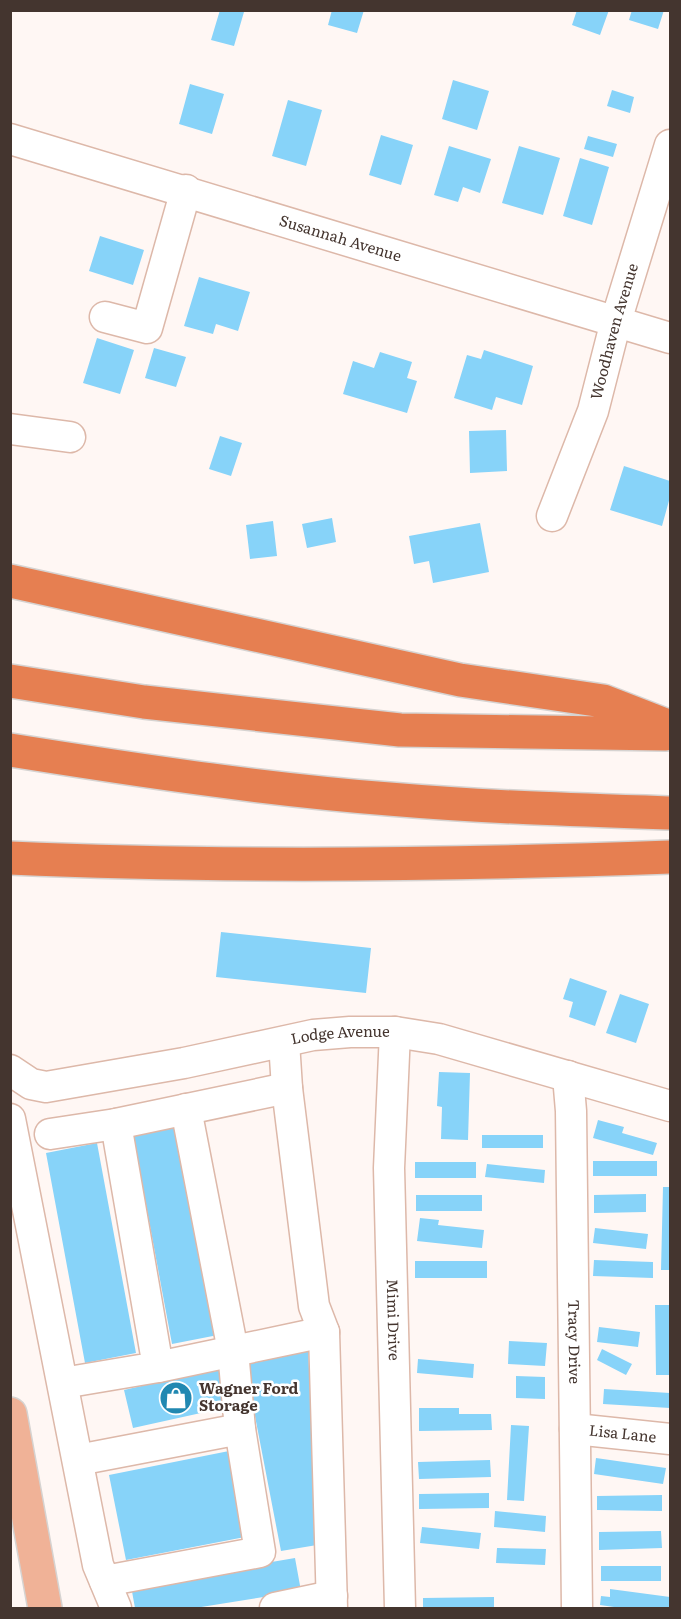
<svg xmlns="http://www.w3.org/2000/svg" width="681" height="1619" viewBox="0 0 681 1619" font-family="Literata,serif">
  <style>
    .building { fill: #87d3f9 }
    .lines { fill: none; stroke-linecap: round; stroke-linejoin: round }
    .minor-casing { stroke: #ddb8a9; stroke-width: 33 }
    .major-casing { stroke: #d6d3d1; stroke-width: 36 }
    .highway-casing { stroke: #d6d3d1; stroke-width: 36 }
    .minor { stroke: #fff; stroke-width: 30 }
    .major { stroke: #f0b297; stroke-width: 33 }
    .highway { stroke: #e67f51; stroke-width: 33 }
    .labels { text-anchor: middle; stroke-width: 5; stroke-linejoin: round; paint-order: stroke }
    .street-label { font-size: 15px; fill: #44352f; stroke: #fff }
    .poi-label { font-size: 15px; font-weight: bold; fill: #44352f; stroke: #fff; text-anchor: start }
  </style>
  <rect width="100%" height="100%" fill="#fff7f4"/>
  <path class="building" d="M 220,10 L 244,12 L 234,46 L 211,40 Z
    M 332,10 L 364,10 L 357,33 L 328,25 Z
    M 577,10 L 609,10 L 600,35 L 572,25 Z
    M 632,10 L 664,10 L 658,29 L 629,20 Z
    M 453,80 L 489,91 L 477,130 L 442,119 Z
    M 190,84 L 224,94 L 212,134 L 179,124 Z
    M 612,90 L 634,97 L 630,113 L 607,106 Z
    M 288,100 L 322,110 L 306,166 L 272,156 Z
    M 381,135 L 413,145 L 401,185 L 369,175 Z
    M 588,136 L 617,144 L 613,157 L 584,149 Z
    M 449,146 L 491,159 L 480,193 L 463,187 L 458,202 L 434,195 Z
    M 519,146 L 560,158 L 543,215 L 502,203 Z
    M 580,158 L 609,167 L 592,225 L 563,216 Z
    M 100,236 L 144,250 L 133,285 L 89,271 Z
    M 199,277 L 250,292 L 238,331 L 216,324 L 213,334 L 184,326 Z
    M 97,338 L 134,350 L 120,394 L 83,383 Z
    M 154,348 L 186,357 L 176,387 L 145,378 Z
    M 484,350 L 533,366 L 522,405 L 496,397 L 492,410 L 454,398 L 467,355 L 481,359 Z
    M 380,352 L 412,362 L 407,378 L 417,381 L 407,413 L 343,394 L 353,361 L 374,368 Z
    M 506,430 L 507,471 L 470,473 L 469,431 Z
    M 220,436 L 242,443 L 231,476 L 209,469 Z
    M 624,466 L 670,481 L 670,497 L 662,526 L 610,510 Z
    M 332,518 L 336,542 L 307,548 L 302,524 Z
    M 273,521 L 277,556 L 250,559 L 246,525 Z
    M 480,523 L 489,572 L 433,583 L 429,561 L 414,564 L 409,536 Z
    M 221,932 L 371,948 L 366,993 L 216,977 Z
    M 570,978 L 607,991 L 595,1026 L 569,1017 L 573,1002 L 563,999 Z
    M 620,994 L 649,1004 L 636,1043 L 606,1033 Z
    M 439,1072 L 470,1073 L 468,1140 L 441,1139 L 442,1107 L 437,1106 Z
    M 598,1120 L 624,1127 L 622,1133 L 657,1143 L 653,1155 L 593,1138 Z
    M 179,1126 L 218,1335 L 172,1344 L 133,1135 Z
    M 482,1135 L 543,1135 L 543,1148 L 482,1148 Z
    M 97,1143 L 136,1353 L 85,1363 L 46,1153 Z
    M 593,1161 L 657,1161 L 657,1176 L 593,1176 Z
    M 415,1162 L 476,1162 L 476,1178 L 415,1178 Z
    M 487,1164 L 545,1170 L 544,1183 L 485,1177 Z
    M 663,1187 L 670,1187 L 670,1270 L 661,1270 Z
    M 646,1194 L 646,1212 L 594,1213 L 594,1195 Z
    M 416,1195 L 482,1195 L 482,1211 L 416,1211 Z
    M 420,1218 L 439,1220 L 438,1225 L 484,1230 L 482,1248 L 417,1241 Z
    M 595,1228 L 648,1234 L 646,1249 L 593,1243 Z
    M 594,1260 L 653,1262 L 653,1278 L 593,1276 Z
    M 415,1261 L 487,1261 L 487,1278 L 415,1278 Z
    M 655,1305 L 670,1305 L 670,1375 L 656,1375 Z
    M 599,1327 L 640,1332 L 638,1347 L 597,1342 Z
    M 509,1341 L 547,1343 L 545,1366 L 508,1364 Z
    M 308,1347 L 317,1545 L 281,1551 L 244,1359 Z
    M 602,1349 L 632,1364 L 626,1375 L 597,1360 Z
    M 418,1359 L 474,1364 L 473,1378 L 417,1373 Z
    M 219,1368 L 228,1407 L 133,1428 L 124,1390 Z
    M 516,1376 L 545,1377 L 545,1399 L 516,1398 Z
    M 604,1389 L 670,1393 L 670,1408 L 603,1404 Z
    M 419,1408 L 459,1408 L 459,1414 L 491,1414 L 492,1430 L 419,1431 Z
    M 511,1425 L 529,1426 L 524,1501 L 507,1500 Z
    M 229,1451 L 245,1537 L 126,1560 L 109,1475 Z
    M 596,1458 L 666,1468 L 663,1484 L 594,1474 Z
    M 490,1460 L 491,1477 L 419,1479 L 418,1462 Z
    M 489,1493 L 489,1508 L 419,1509 L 419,1494 Z
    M 662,1495 L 662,1511 L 597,1510 L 597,1496 Z
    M 495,1511 L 546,1516 L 545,1532 L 494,1527 Z
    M 422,1527 L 481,1533 L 479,1549 L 420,1543 Z
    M 661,1531 L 662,1548 L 599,1550 L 599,1532 Z
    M 497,1548 L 546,1549 L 545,1565 L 496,1563 Z
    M 295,1558 L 301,1591 L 195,1608 L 135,1608 L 131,1586 Z
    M 601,1566 L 661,1566 L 661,1581 L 601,1581 Z
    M 610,1589 L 670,1597 L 670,1608 L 621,1608 L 600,1605 L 601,1596 L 610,1597 Z
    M 494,1597 L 494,1608 L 423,1608 L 423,1598 Z"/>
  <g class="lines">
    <defs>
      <g id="minor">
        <path id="s1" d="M 10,139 L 670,338"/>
        <path d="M 105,317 L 147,328 L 186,190"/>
        <path d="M 10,429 L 70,437"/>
        <path id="s2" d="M 552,516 L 593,411 L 616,321 L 670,145"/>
        <path id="s3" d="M 395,1032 L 389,1168 L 400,1608"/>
        <path d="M 284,1042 L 287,1088 L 314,1306 L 324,1332 L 332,1608"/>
        <path id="s4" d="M 10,1070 L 31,1084 L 46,1087 L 184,1063 L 313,1035 L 350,1032 L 395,1032 L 439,1039 L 670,1106"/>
        <path id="s5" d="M 568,1076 L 571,1111 L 577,1608"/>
        <path d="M 186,1109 L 233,1351 L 240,1429"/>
        <path d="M 10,1119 L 98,1565 L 116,1608"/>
        <path d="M 50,1134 L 116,1124 L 287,1088"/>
        <path d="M 158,1367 L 324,1332"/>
        <path d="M 63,1383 L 158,1367 L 116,1124"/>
        <path id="s6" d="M 575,1429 L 670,1439"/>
        <path d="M 78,1460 L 240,1429 L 260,1552 L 105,1581"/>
        <path d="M 275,1608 L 332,1596"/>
      </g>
      <path id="major" d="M 10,1414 L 45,1608"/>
      <path id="highway" d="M 10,581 L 460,680 L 603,701 L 670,727
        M 10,681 L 144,702 L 400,730 L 666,734
        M 10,750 C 136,770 262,789 389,799 C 483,807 577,810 670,813
        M 10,858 C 231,868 450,865 670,857"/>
    </defs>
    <use href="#minor" class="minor-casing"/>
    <use href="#major" class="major-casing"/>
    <use href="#highway" class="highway-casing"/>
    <use href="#minor" class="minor"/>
    <use href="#major" class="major"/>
    <use href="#highway" class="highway"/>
  </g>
  <defs>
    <symbol id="shop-disc" viewBox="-11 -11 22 22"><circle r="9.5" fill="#2188b1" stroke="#fff"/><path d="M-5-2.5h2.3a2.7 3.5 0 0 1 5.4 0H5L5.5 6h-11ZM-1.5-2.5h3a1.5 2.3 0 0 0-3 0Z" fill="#fff"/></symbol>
  </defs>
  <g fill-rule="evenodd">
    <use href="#shop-disc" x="157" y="1379" width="38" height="38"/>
  </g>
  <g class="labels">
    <g class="street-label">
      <text dy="5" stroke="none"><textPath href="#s1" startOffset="345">Susannah Avenue</textPath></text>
      <text dy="5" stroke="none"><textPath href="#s2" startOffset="195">Woodhaven Avenue</textPath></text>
      <text dy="5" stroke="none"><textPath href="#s4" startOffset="340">Lodge Avenue</textPath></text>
      <text dy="5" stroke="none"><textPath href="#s3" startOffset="288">Mimi Drive</textPath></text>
      <text dy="5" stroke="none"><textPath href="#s5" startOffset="266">Tracy Drive</textPath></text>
      <text dy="5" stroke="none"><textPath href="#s6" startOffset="48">Lisa Lane</textPath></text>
    </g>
    <g class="poi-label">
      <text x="199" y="1394">Wagner Ford<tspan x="199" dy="17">Storage</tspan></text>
    </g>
  </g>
  <rect width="681" height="1619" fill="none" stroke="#44352f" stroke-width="24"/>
</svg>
